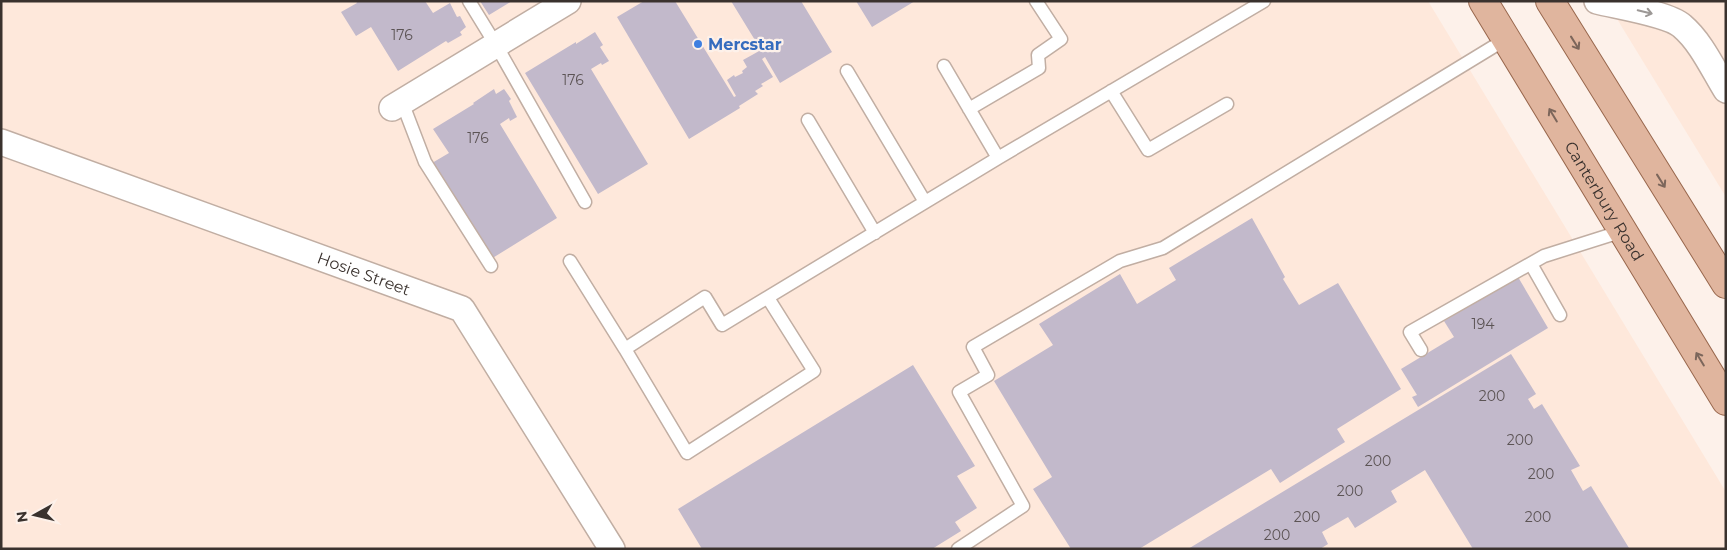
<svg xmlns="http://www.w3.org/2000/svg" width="1727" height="550" viewBox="0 0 1727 550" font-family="Montserrat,sans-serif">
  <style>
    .built { fill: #fee8db }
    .building { fill: #c2b9cb }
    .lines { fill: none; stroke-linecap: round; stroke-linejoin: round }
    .lane-casing { stroke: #c1aea3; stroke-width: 15 }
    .street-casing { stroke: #c1aea3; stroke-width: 28 }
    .primary-casing { stroke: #98674d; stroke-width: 30 }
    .lane { stroke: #fff; stroke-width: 12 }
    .street { stroke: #fff; stroke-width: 25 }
    .primary { stroke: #e0b59e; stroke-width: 28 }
    .oneway { stroke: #9c9896 }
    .oneway2 { stroke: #7c665b }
    .shop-dot { fill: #3f7fe0; stroke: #fdf1ea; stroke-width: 2 }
    .labels { text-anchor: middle; stroke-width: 4.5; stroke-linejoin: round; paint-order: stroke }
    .number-label { font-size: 14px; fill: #5c5455 }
    .shop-label { font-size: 16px; font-weight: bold; fill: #366cbe; stroke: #fdf1ea; text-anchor: start }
    .street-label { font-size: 16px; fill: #3a322e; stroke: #fdf1ea }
  </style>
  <rect width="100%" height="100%" fill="#fdf1ea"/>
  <path class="built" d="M 1,1 L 1428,1 L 1726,492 L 1726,549 L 1,549 Z
    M 1606,1 L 1726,1 L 1726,197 Z"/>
  <path class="building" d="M 356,1 L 425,1 L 433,13 L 450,3 L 457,17 L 460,16 L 466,27 L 460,32 L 462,35 L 448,43 L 446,41 L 398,71 L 371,27 L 356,36 L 341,12 L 357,3 Z
    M 480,1 L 512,1 L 489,15 Z
    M 644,1 L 675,1 L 734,97 L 736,96 L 727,80 L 734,75 L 735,77 L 743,73 L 742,71 L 747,67 L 743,60 L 761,50 L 731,1 L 801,1 L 832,52 L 780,83 L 765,57 L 762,59 L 773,77 L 761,84 L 763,86 L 755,91 L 758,94 L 739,106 L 740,108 L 689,139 L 617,17 Z
    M 856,1 L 915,1 L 872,27 Z
    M 595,32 L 603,45 L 600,47 L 609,61 L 602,65 L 601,63 L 591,69 L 648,164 L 598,194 L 525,73 L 576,42 L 576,44 Z
    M 494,89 L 496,94 L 504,89 L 511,99 L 509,101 L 517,117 L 510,121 L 509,118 L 500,124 L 557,218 L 491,259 L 432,163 L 449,153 L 433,129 L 474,104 L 473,103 Z
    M 1252,218 L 1285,277 L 1283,279 L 1299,305 L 1338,283 L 1401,389 L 1337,429 L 1345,442 L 1280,483 L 1271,469 L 1139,549 L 1071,549 L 1033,489 L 1052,477 L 994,381 L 1053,345 L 1039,324 L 1120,274 L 1137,304 L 1176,280 L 1169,268 Z
    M 1518,277 L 1548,328 L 1418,407 L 1412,397 L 1417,395 L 1401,369 L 1454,337 L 1444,321 Z
    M 1511,354 L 1536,394 L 1528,399 L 1534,409 L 1542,404 L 1580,466 L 1571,470 L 1583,491 L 1591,486 L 1629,548 L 1628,549 L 1473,549 L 1425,470 L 1391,491 L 1397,502 L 1355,528 L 1348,517 L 1322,532 L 1328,544 L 1320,549 L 1188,549 Z
    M 913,365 L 975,466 L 957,476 L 977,508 L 955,522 L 961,531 L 932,549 L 702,549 L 678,509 Z"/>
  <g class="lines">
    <defs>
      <path id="lane" d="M 469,1 L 496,45 L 585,202
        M 944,66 L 998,158 L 1264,1
        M 847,71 L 925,202
        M 1111,91 L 1148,150 L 1227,104
        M 402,102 L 425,162 L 491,266
        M 969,109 L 1039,68 L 1038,55 L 1061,39 L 1036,1
        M 808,120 L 875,233
        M 570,261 L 625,349 L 705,297 L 722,325 L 998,158
        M 1531,264 L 1560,315
        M 625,349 L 687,453 L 814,371 L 768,298
        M 1421,350 L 1410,332 L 1544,256 L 1623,231
        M 958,549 L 1023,506 L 959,392 L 988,375 L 973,347 L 1120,261 L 1163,248 L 1506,39"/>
      <g id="street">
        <path d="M 1597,1 C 1617,6 1669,14 1682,26 C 1701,42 1713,69 1726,90"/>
        <path d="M 392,108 L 568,1"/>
        <path id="s1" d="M 1,142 L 462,309 L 612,549"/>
      </g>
      <g id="primary">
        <path id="s2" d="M 1483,1 L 1726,401"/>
        <path d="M 1550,1 L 1726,284"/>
      </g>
    </defs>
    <use href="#lane" class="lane-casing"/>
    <use href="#street" class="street-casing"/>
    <use href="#primary" class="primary-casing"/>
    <use href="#lane" class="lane"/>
    <use href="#street" class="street"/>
    <use href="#primary" class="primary"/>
  </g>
  <defs><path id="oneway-shaft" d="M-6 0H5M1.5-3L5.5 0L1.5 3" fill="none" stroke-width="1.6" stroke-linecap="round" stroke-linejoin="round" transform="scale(1.25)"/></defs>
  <use class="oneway" href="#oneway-shaft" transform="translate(1645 12) rotate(13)"/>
  <g class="oneway2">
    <use href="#oneway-shaft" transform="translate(1575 43) rotate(58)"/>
    <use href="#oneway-shaft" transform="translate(1553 115) rotate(-121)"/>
    <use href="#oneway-shaft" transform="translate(1661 181) rotate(58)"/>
    <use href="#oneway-shaft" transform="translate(1700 359) rotate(-121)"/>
  </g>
  <circle class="shop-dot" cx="698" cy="44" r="5"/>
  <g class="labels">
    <g class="number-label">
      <text x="402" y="40">176</text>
      <text x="573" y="85">176</text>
      <text x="478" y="143">176</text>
      <text x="1483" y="329">194</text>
      <text x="1492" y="401">200</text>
      <text x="1520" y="445">200</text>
      <text x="1378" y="466">200</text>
      <text x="1541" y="479">200</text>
      <text x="1350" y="496">200</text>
      <text x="1307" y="522">200</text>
      <text x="1538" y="522">200</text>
      <text x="1277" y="540">200</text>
    </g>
    <g class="shop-label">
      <text x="708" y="50">Mercstar</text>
    </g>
    <g class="street-label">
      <text dy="6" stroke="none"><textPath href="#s2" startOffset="234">Canterbury Road</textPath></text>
      <text dy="6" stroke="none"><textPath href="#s1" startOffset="386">Hosie Street</textPath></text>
    </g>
  </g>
  <rect width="1727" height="550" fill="none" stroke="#3a322e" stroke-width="5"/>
  <g transform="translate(35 515) rotate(262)" stroke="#fdf1ea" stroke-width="4" paint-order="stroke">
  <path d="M0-4L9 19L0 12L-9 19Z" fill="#3a322e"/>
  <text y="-8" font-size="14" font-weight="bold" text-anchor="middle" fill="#3a322e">N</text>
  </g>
</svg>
